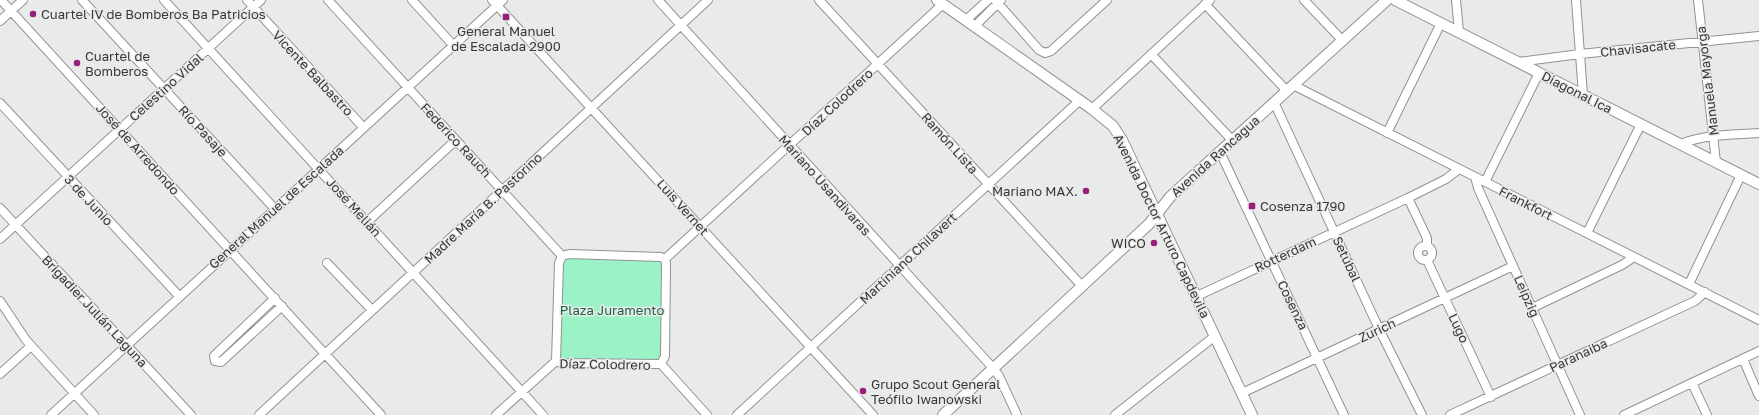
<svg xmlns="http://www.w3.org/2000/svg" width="1759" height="415" viewBox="0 0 1759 415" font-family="'Golos Text',sans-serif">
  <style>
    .green { fill: #9cf2c7 }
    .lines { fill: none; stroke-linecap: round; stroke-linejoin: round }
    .minor-casing { stroke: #909392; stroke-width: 10 }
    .major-casing { stroke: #909392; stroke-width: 12 }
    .minor { stroke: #fff; stroke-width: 8 }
    .major { stroke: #fff; stroke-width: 10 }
    .poi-dot { fill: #981e78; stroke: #e8ebe9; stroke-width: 1.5 }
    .labels { text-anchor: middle; stroke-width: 3; stroke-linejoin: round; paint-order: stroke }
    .poi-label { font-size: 13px; fill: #373837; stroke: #e8ebe9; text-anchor: start }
    .street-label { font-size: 13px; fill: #373837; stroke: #e8ebe9 }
    .park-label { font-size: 13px; fill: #1b6244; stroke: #e8ebe9 }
  </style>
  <rect width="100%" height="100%" fill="#e8ebe9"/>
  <path class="green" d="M 562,256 L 665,259 L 661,364 L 556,361 Z"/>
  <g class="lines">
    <defs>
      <path id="minor" d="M 1,0 L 381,415
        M 82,0 L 275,209
        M 164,0 L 543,415
        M 247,0 L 363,127
        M 328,0 L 562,256
        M 412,0 L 453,45
        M 492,0 L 873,415
        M 658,0 L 993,368 L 999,376 L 1017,415
        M 819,0 L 1082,286
        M 995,0 L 1039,50 L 1045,53 L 1051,51 L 1107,0
        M 1304,0 L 1342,40
        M 1456,0 L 1459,32
        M 1576,0 L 1583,95
        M 1698,0 L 1716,162
        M 1205,4 L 1287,91
        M 966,20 L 988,0
        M 0,21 L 23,0
        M 975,26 L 1001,0
        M 1151,54 L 1232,140
        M 1518,62 L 1580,54 L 1759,36
        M 1293,85 L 1759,320
        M 1274,102 L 1379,329 L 1422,415
        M 0,103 L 179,296
        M 1092,109 L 1210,0
        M 1387,133 L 1441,23
        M 1681,144 C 1704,134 1734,135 1759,133
        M 1220,152 L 1344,415
        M 1475,177 L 1478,188 L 1580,415
        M 1485,182 L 1539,73
        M 1408,198 L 1427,238 L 1427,246
        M 0,208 L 191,415
        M 367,222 L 456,140
        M 1587,233 L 1641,124
        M 0,239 L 261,0
        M1418 253a7 7 0 1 1 14 0a7 7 0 1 1-14 0Z
        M 562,256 L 569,254 L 661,257 L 665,259
        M 665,259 L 943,4
        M 1427,260 L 1491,397
        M 327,263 L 372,310
        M 1689,284 L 1741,175
        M 1197,296 L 1408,198 L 1446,179 L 1459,169
        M 275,298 L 216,354 L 214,356 L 215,361 L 221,362 L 282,306
        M 0,301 L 26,340 L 94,415
        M 1532,308 L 1622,265 L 1634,257
        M 1743,359 L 1759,396
        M 556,361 L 561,363 L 661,364
        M 556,361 L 559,263 L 562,256
        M 661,364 L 665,356 L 666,264 L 665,259
        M 661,364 L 707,415
        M 0,374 L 31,346
        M 1692,383 L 1707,415
        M 1242,393 L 1513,266
        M 51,415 L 503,0
        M 259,415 L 708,0
        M 496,415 L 556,361
        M 737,415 L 1079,101
        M 1115,415 L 1215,336
        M 1450,415 L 1695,301 L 1705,292
        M 1624,415 L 1759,351"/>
      <path id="major" d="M 937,0 L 1092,109 L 1113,126 L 1122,140 L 1252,415
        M 1395,0 L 1759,184
        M 943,415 L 1149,224 L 1170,197 L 1387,0"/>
    </defs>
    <use href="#minor" class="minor-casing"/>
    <use href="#major" class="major-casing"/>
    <use href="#minor" class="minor"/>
    <use href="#major" class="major"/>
  </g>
  <g class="poi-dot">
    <circle cx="33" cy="14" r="4"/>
    <rect x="502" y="13" width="8" height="8" rx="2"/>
    <circle cx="77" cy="63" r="4"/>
    <circle cx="1086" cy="191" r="4"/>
    <rect x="1248" y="202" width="8" height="8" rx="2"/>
    <circle cx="1154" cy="243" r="4"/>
    <circle cx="863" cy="391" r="4"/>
  </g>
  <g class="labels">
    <g class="poi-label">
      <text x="41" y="19">Cuartel IV de Bomberos Bª Patricios</text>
      <text x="506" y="36" text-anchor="middle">General Manuel<tspan x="506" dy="15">de Escalada 2900</tspan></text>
      <text x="85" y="61">Cuartel de<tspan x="85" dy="15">Bomberos</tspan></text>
      <text x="1078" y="196" text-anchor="end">Mariano MAX.</text>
      <text x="1260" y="211">Cosenza 1790</text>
      <text x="1146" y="248" text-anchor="end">WICO</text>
      <text x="871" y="389">Grupo Scout General<tspan x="871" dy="15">Teófilo Iwanowski</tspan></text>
    </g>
    <g class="street-label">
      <text transform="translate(1638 48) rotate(-6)" y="5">Chavisacate</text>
      <text transform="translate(313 73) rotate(47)" y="5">Vicente Balbastro</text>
      <text transform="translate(1707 81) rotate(-97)" y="5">Manuela Mayorga</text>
      <text transform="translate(166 87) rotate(-42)" y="5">Celestino Vidal</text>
      <text transform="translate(1577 92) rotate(27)" y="5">Diagonal Ica</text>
      <text transform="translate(837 102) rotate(-43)" y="5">Díaz Colodrero</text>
      <text transform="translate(203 131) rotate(47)" y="5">Río Pasaje</text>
      <text transform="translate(456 140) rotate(47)" y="5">Federico Rauch</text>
      <text transform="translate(950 143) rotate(48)" y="5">Ramón Lista</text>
      <text transform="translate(138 149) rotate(48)" y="5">José de Arredondo</text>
      <text transform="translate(1215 156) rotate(-42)" y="5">Avenida Rancagua</text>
      <text transform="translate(825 185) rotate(48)" y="5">Mariano Usandivaras</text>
      <text transform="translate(89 200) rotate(47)" y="5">3 de Junio</text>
      <text transform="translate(1526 203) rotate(27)" y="5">Frankfort</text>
      <text transform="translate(276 207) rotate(-42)" y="5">General Manuel de Escalada</text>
      <text transform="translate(354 207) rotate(48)" y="5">José Melián</text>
      <text transform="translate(683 207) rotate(48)" y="5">Luis Vernet</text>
      <text transform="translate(483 208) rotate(-43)" y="5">Madre María B. Pastorino</text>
      <text transform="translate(1162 226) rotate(64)" y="5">Avenida Doctor Arturo Capdevila</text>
      <text transform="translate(1285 254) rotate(-25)" y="5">Rotterdam</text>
      <text transform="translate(908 258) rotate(-43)" y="5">Martiniano Chilavert</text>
      <text transform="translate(1347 259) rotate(65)" y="5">Setúbal</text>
      <text transform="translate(1527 296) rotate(66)" y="5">Leipzig</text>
      <text transform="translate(1293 305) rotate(64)" y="5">Cosenza</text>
      <text transform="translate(95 311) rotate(47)" y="5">Brigadier Julián Laguna</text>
      <text transform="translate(1459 328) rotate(65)" y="5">Lugo</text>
      <text transform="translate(1377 330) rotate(-25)" y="5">Zurich</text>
      <text transform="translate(1578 355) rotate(-25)" y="5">Paranaiba</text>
      <text transform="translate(605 364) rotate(1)" y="5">Díaz Colodrero</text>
    </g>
    <g class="park-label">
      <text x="612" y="315">Plaza Juramento</text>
    </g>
  </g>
</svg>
